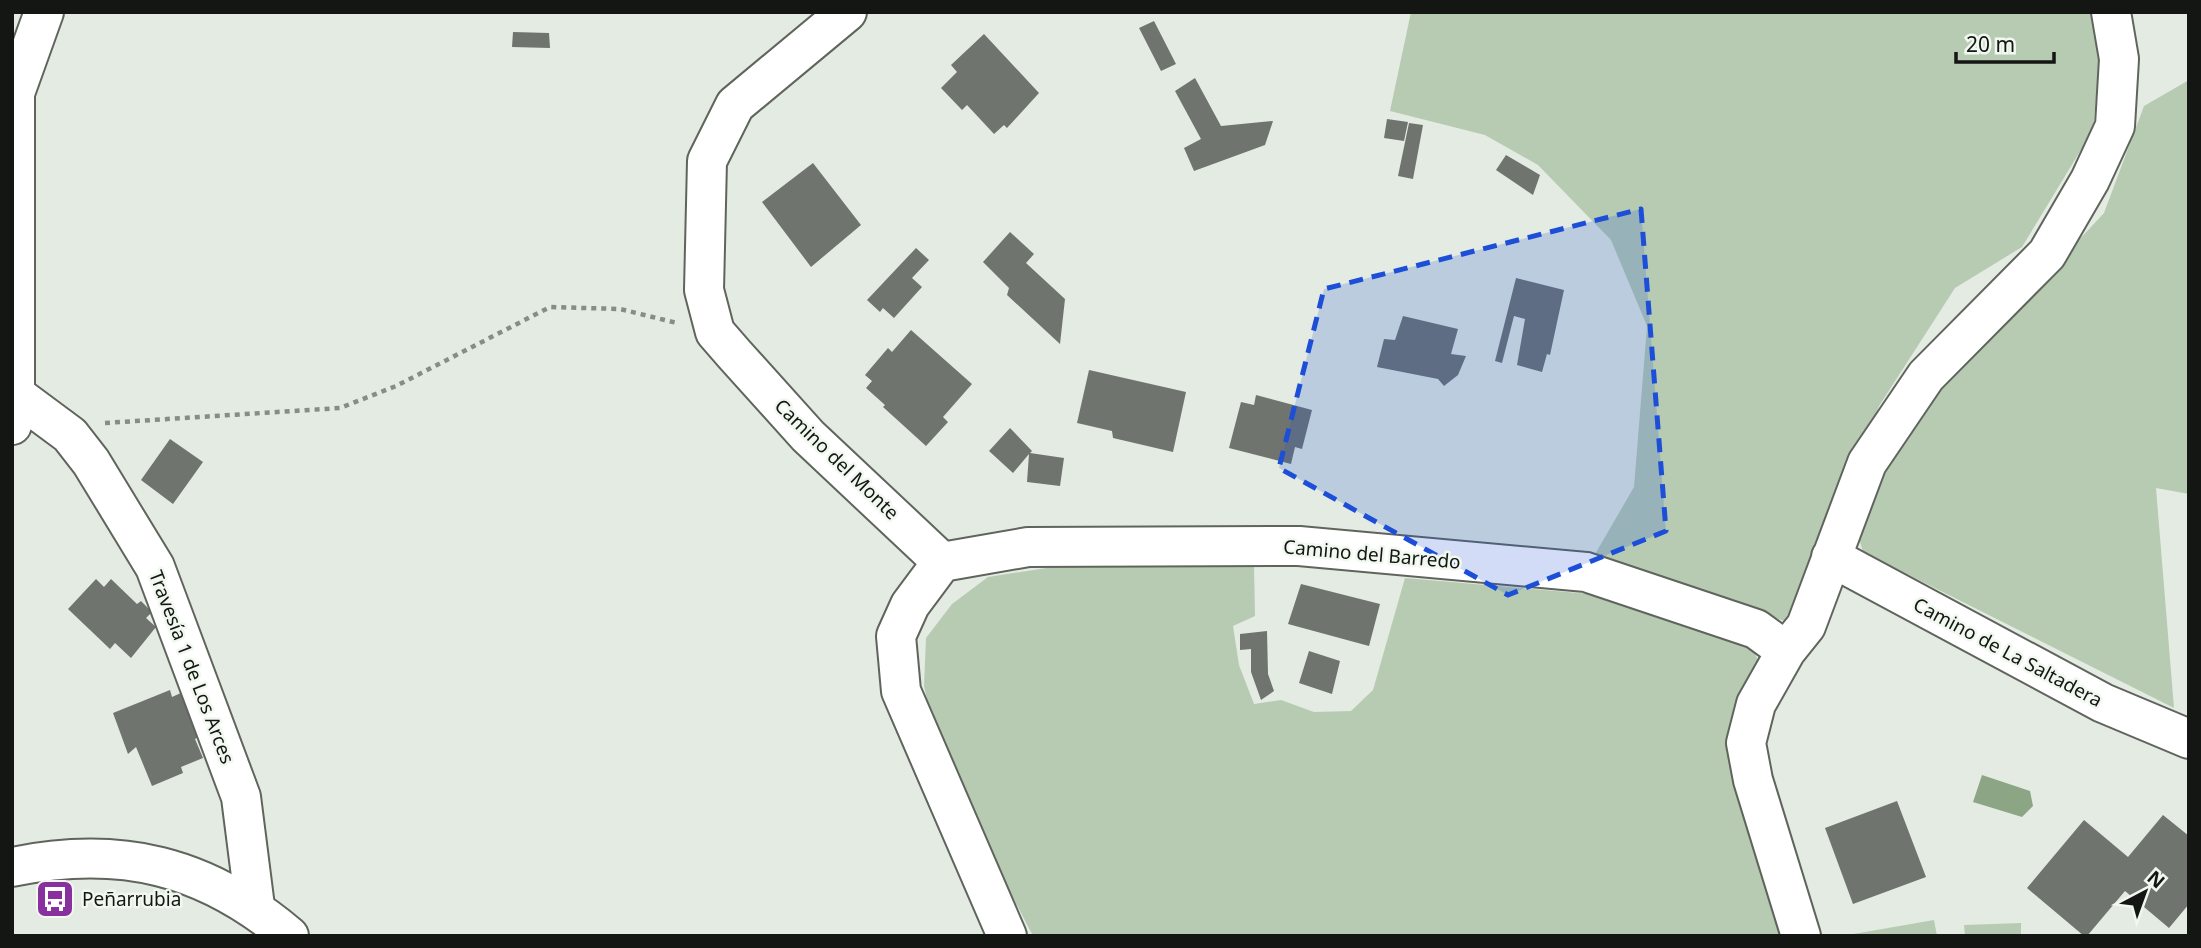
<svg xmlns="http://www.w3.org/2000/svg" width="2201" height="948" viewBox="0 0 2201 948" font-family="'Noto Sans',sans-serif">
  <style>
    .green { fill: #b7cbb2 }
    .water { fill: #8ca685 }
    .building { fill: #6f756e }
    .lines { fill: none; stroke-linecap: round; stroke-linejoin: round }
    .minor-casing { stroke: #5f655d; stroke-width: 42 }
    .tertiary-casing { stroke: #5f655d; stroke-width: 42 }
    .path { stroke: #878c86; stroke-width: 4.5; stroke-dasharray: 5 5; stroke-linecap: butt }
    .minor { stroke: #fff; stroke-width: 38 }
    .tertiary { stroke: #fff; stroke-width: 38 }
    .marked { fill: #1d4ed8; fill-opacity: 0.2; stroke: #1d4ed8; stroke-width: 5; stroke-dasharray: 14 9; stroke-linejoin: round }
    .labels { text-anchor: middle; stroke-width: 5; stroke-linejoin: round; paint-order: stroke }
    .street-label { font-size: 19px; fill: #141613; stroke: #f1f8ef }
    .poi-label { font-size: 19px; fill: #141613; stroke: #f1f8ef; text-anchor: start }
  </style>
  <rect width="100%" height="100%" fill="#e4ebe2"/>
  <path class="green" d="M 1411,12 L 2104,12 L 2093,130 L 2022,247 L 1955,288 L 1879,406 L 1793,624 L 1594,556 L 1634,487 L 1647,326 L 1611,240 L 1538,165 L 1485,135 L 1390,111 Z
    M 2189,80 L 2189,494 L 2156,488 L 2174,708 L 1863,552 L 1855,525 L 1891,451 L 1945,384 L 2104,213 L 2144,106 Z
    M 1254,565 L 1255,616 L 1233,626 L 1239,665 L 1254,704 L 1281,700 L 1314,712 L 1351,711 L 1373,690 L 1405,578 L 1601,595 L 1753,650 L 1762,668 L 1739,700 L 1780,936 L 1033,936 L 940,757 L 924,686 L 926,638 L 952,604 L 988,577 L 1059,566 Z
    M 1934,920 L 1937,936 L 1842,936 Z
    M 2021,923 L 2021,936 L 1965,936 L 1964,925 Z"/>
  <path class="water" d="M 1982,775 L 2030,791 L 2033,806 L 2022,817 L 1973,802 Z"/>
  <path class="building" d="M 1154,21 L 1176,64 L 1161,71 L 1139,28 Z
    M 513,32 L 549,33 L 550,48 L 512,47 Z
    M 984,34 L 1039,93 L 1007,128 L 1004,125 L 994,134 L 967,105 L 962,110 L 941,88 L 957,72 L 951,65 Z
    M 1195,78 L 1221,126 L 1273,121 L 1265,145 L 1194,171 L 1184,148 L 1201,139 L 1175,91 Z
    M 1387,119 L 1408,122 L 1404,141 L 1384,138 Z
    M 1409,123 L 1423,125 L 1413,179 L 1398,176 Z
    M 1506,155 L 1540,175 L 1533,195 L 1496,170 Z
    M 813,163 L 861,225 L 811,267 L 762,202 Z
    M 1010,232 L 1034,254 L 1026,263 L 1065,299 L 1060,344 L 1007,295 L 1009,288 L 983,262 Z
    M 916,248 L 929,260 L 912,278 L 922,287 L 894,318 L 883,308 L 880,312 L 867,300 Z
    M 1516,278 L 1564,290 L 1550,355 L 1547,354 L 1542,372 L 1517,365 L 1525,319 L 1514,316 L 1502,363 L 1495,361 Z
    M 1403,316 L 1458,329 L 1451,354 L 1466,356 L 1458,375 L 1444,386 L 1438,379 L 1377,367 L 1384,339 L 1395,340 Z
    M 911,330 L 972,384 L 943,417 L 948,422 L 926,446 L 883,407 L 885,405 L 866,388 L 872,381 L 865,375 L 888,348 L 892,352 Z
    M 1089,370 L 1186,392 L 1173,452 L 1113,438 L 1112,431 L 1077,423 Z
    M 1256,395 L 1312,410 L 1302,449 L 1295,447 L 1291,464 L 1229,448 L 1241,402 L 1254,405 Z
    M 1010,428 L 1032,451 L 1030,453 L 1064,458 L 1060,486 L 1027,482 L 1029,454 L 1013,473 L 989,451 Z
    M 170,439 L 203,462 L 173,504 L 141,480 Z
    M 96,579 L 104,587 L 111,579 L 137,604 L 141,601 L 152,612 L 146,618 L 156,627 L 131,658 L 115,643 L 110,649 L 68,609 Z
    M 1301,584 L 1380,604 L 1369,646 L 1288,624 Z
    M 1267,631 L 1268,674 L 1274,691 L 1261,700 L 1251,672 L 1251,649 L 1240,650 L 1240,634 Z
    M 1309,651 L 1340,661 L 1332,694 L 1299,683 Z
    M 170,690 L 172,697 L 183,692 L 200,736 L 195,739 L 203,758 L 181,767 L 183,773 L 152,786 L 136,747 L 128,754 L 113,713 Z
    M 1897,801 L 1926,877 L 1853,904 L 1825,828 Z
    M 2163,815 L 2189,836 L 2189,904 L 2169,928 L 2125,891 L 2087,936 L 2084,936 L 2027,888 L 2084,820 L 2128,857 Z"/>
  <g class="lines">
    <defs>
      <path id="minor" d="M 847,12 L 735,105 L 707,161 L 704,290 L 715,332 L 735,355 L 808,436 L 942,562 L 910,605 L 896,636 L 901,691 L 1007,936
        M 12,83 L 15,93 L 15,393 L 12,425
        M 15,93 L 44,12
        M 12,392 L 70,435 L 91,462 L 155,567 L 241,797 L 255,907
        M 1831,557 L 2103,703 L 2189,739
        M 942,562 L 1028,547 L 1299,546 L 1586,572 L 1756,629 L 1786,651
        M 1801,936 L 1753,780 L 1746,743 L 1756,704 L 1786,651 L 1806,626 L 1867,463 L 1926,376 L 2047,254 L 2090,180 L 2115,126 L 2119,59 L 2111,12"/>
      <path id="tertiary" d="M 12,867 C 120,845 205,865 289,936"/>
    </defs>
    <use href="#minor" class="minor-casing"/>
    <use href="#tertiary" class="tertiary-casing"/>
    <path class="path" d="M 105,423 L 340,408 L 396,386 L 550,307 L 620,309 L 677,323"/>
    <use href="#minor" class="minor"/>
    <use href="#tertiary" class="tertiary"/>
  </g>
  <path class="marked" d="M 1641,209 L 1666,531 L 1508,595 L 1279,468 L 1324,289 Z"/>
  <defs>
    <symbol id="bus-square" viewBox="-11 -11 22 22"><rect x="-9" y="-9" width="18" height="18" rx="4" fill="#88309d" stroke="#f1f8ef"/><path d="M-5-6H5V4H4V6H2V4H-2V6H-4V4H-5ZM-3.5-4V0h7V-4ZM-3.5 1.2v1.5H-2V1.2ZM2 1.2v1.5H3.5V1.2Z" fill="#fff"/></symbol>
  </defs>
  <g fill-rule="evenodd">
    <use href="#bus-square" x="33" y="877" width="44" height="44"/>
  </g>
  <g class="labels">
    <g class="street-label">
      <text transform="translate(837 459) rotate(44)" y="7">Camino del Monte</text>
      <text transform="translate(1372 554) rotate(5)" y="7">Camino del Barredo</text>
      <text transform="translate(2008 652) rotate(28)" y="7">Camino de La Saltadera</text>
      <text transform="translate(192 667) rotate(69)" y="7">Travesía 1 de Los Arces</text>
    </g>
    <g class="poi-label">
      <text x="82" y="906">Peñarrubia</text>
    </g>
  </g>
  <rect width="2201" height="948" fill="none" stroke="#141613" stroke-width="28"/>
  <g transform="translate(2145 892) rotate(41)" stroke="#f1f8ef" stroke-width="5" paint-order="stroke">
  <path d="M0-5L12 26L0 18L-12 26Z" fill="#141613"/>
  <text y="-10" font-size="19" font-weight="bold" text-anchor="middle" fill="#141613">N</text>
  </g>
  <path d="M1956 52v10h98v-10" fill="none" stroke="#141613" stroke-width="3.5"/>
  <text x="1966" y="52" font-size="21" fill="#141613" stroke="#f1f8ef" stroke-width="5" paint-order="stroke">20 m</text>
</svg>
